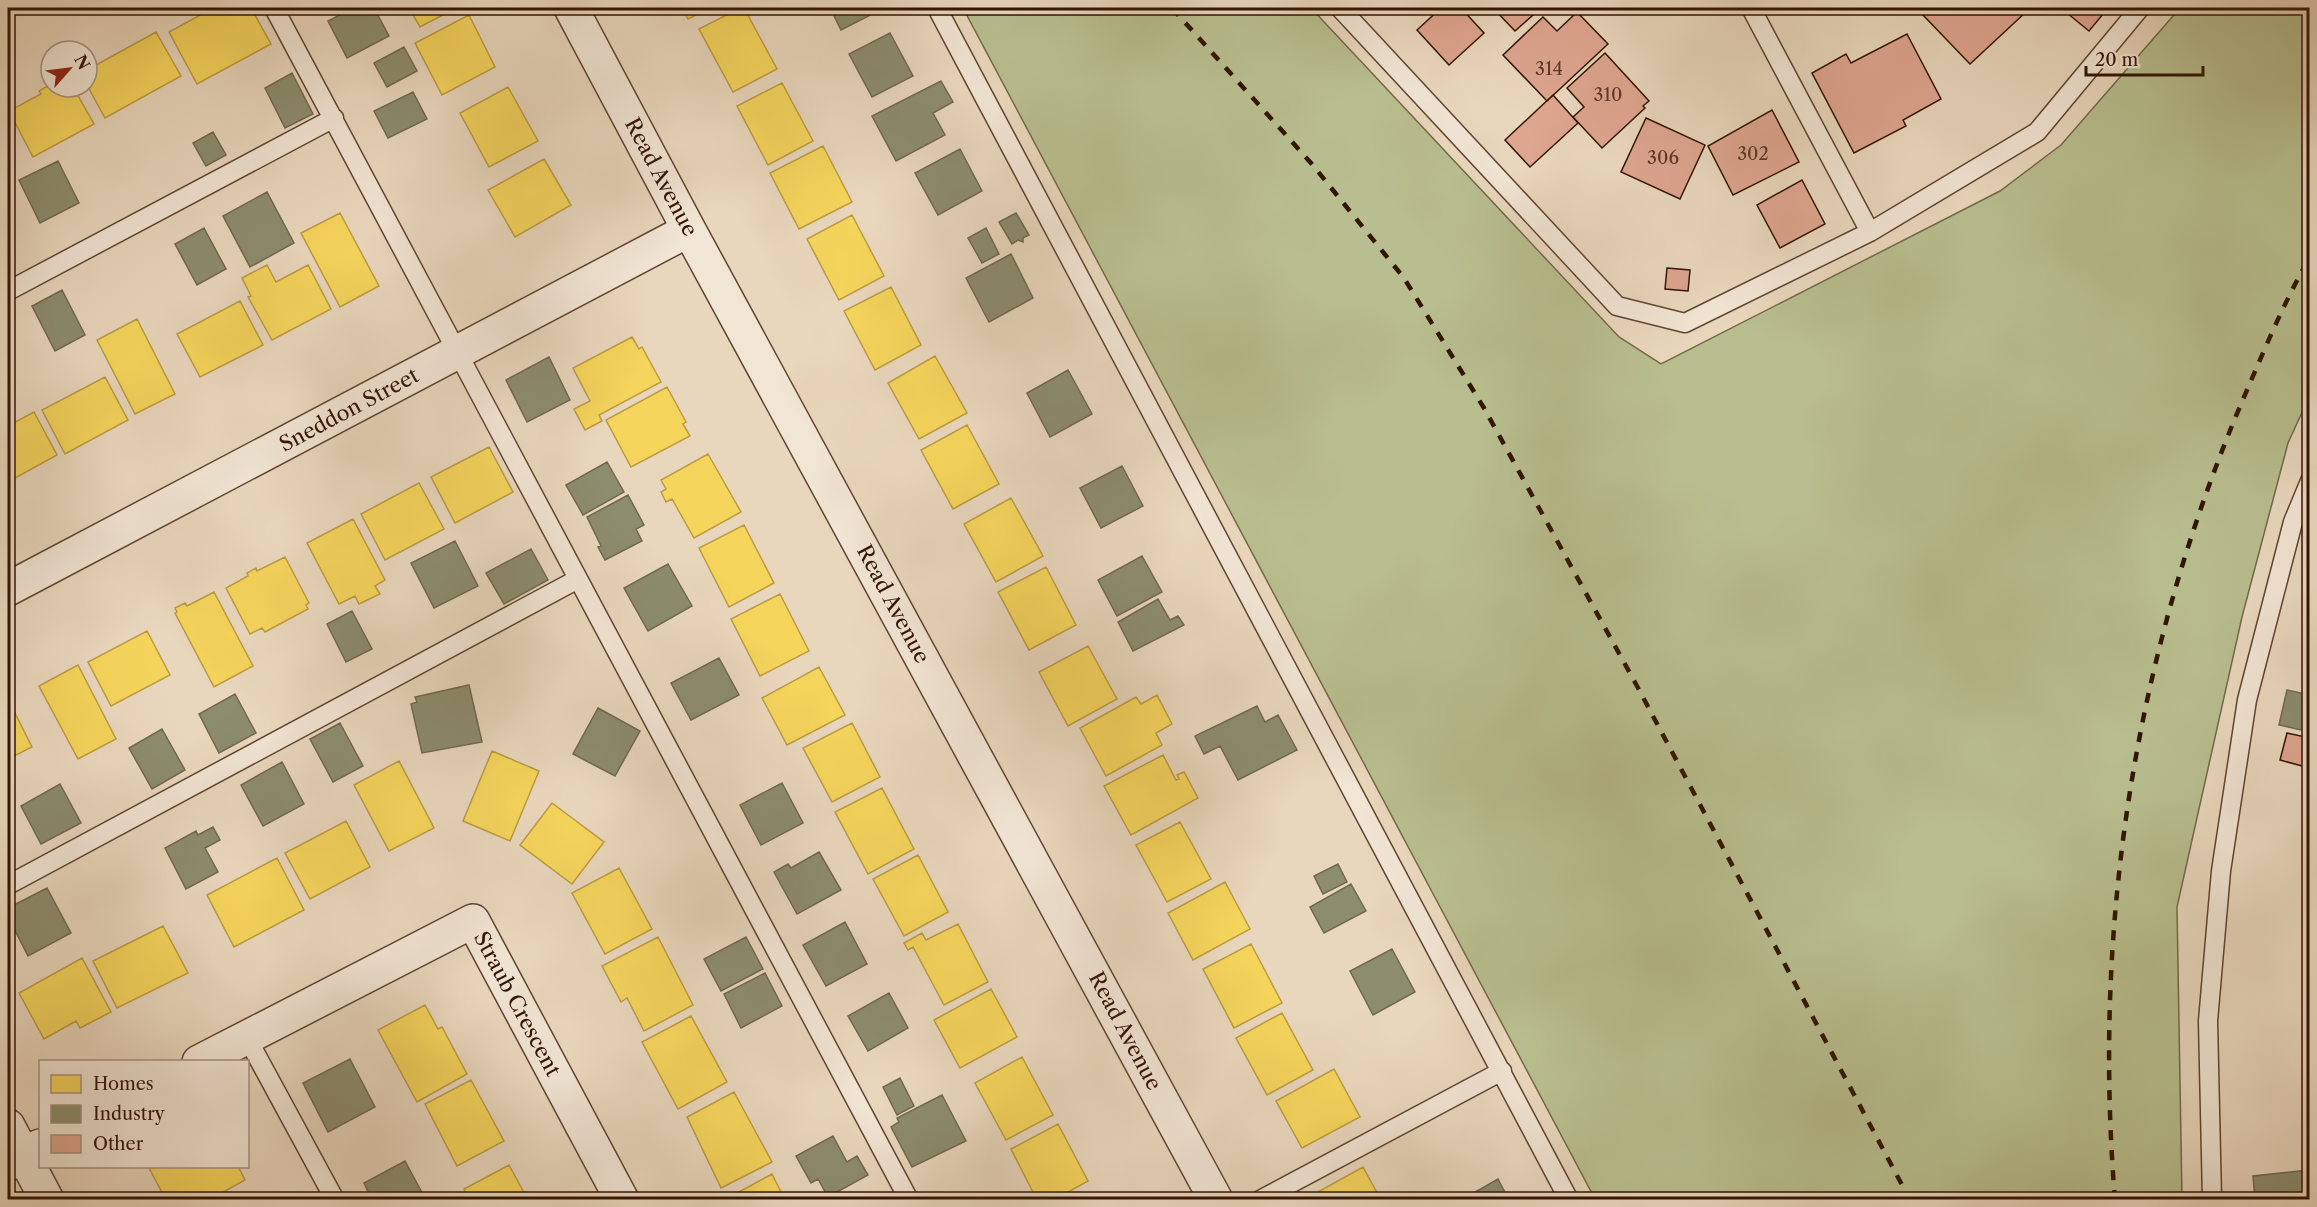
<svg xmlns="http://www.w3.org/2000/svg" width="2317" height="1207" viewBox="0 0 2317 1207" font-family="'Libre Caslon Text',serif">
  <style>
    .green { fill: #b8be8f; stroke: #756949; stroke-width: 1.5 }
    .homes { fill: #f6d55c; stroke: #bb9b41; stroke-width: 1.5 }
    .industry { fill: #8c8c6e; stroke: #71684e; stroke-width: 1.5 }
    .building { fill: #dea58f; stroke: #321403; stroke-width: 1.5 }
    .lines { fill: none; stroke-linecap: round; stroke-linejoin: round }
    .service-casing { stroke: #604532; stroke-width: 21 }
    .minor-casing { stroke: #604532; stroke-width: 36 }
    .tertiary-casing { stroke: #604532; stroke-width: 36 }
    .service { stroke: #f1e5d4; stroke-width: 18 }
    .minor { stroke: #f1e5d4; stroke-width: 33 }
    .tertiary { stroke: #f1e5d4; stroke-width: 33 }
    .rail { stroke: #321403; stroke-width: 4.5; stroke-dasharray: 10 10; stroke-linecap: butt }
    .labels { text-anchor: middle; stroke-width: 6; stroke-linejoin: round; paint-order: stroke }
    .number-label { font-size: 18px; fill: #5d3826 }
    .street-label { font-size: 21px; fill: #321403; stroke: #f1e5d4 }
  </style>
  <rect width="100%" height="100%" fill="#e9d7bd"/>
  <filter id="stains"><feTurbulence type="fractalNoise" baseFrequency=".00333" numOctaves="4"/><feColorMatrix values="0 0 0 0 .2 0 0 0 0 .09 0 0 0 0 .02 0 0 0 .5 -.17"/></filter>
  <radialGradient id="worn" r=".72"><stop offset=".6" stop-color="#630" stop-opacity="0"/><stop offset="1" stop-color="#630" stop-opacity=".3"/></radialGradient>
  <path class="green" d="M 963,8 L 1311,8 L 1619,337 L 1661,364 L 2000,191 L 2061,145 L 2180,8 L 2309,8 L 2309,397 L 2288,443 L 2242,617 L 2177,907 L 2182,1199 L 1595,1199 Z"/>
  <path class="homes" d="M 201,8 L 251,8 L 271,44 L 197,84 L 169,32 L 204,13 Z
    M 409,8 L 456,8 L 420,27 Z
    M 682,8 L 710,8 L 688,19 Z
    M 740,8 L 744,8 L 777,69 L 733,92 L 699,29 Z
    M 469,15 L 495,67 L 442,95 L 415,43 Z
    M 156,32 L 181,76 L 105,118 L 87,85 L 87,70 Z
    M 782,83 L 813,141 L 768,165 L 737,106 Z
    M 51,84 L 51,87 L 73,87 L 94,124 L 33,157 L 9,111 L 41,94 L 39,91 Z
    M 508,87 L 538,141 L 489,167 L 460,113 Z
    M 823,146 L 852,202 L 799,229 L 770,173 Z
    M 544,159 L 571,205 L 515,237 L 488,190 Z
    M 340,213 L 379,286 L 340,307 L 301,233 Z
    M 852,215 L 884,276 L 839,300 L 807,239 Z
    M 267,265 L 276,282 L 308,265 L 331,309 L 272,340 L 248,297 L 251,296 L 242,278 Z
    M 891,287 L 921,345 L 875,370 L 844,311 Z
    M 240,301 L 263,345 L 200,377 L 177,334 Z
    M 137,319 L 175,394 L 135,414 L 97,340 Z
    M 632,337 L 639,349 L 642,347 L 661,382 L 599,415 L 602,421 L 585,430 L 574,409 L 590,401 L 573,368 Z
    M 935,356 L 967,413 L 919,439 L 888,383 Z
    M 105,377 L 128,420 L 65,454 L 42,410 Z
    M 667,387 L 686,422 L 683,424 L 690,436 L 631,467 L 606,420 Z
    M 34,412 L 57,455 L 8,482 L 8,426 Z
    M 967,425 L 999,484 L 953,509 L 921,450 Z
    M 489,447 L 513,492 L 455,523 L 431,477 Z
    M 708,454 L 741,512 L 694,538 L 672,499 L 666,502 L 661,492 L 666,489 L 661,480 Z
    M 419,483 L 444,529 L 385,560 L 361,514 Z
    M 1011,498 L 1043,556 L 996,582 L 964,524 Z
    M 353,519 L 385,580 L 375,586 L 380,594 L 359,604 L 355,596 L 339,604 L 307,543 Z
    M 744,525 L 774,583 L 729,607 L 699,548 Z
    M 285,557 L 309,603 L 306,605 L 308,609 L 265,632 L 262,628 L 250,634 L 226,588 L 248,576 L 247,573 L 256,568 L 257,571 Z
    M 1046,567 L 1076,625 L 1029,650 L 998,592 Z
    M 214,592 L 253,666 L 214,687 L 175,613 L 177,612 L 175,608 L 185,603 L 187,606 Z
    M 780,594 L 809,651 L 760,676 L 731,619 Z
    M 147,631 L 170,675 L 111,706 L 88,662 Z
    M 1088,646 L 1117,699 L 1068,726 L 1039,672 Z
    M 78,665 L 116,739 L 78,759 L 39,686 Z
    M 819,667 L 845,715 L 787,745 L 762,698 Z
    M 1157,695 L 1172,724 L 1156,733 L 1162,745 L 1106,776 L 1080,728 L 1136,697 L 1141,704 Z
    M 10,703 L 32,747 L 8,759 L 8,704 Z
    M 852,723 L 880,777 L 832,802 L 803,748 Z
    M 492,751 L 539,771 L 510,841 L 463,821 Z
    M 1163,755 L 1176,780 L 1179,779 L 1177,775 L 1184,772 L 1198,798 L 1131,835 L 1104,786 Z
    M 399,761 L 434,828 L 389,851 L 354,785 Z
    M 882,788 L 914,849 L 868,874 L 835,812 Z
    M 552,803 L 604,842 L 572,884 L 520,845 Z
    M 346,821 L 370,867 L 310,899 L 285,853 Z
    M 1180,822 L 1211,879 L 1167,902 L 1136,845 Z
    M 918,855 L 948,912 L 904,936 L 873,879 Z
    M 277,858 L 304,910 L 234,947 L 207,895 Z
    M 619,868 L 652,929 L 605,954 L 572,893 Z
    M 1225,882 L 1250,929 L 1193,960 L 1168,913 Z
    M 958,924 L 988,982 L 944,1005 L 913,947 L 908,950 L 904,943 L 922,933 L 926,940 Z
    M 163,926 L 188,973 L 117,1008 L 93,961 Z
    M 658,937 L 693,1005 L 644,1031 L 627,998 L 621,1002 L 602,966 Z
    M 1251,944 L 1282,1003 L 1234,1028 L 1203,969 Z
    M 82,958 L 111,1012 L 80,1028 L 76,1021 L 44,1039 L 19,993 Z
    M 991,989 L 1017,1037 L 960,1068 L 934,1020 Z
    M 425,1005 L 438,1029 L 442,1027 L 467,1074 L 417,1102 L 378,1030 Z
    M 1282,1013 L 1313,1070 L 1267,1095 L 1236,1038 Z
    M 691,1016 L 727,1082 L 678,1109 L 642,1042 Z
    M 1022,1057 L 1053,1115 L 1006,1140 L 975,1083 Z
    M 1334,1069 L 1360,1117 L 1302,1148 L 1276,1101 Z
    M 471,1080 L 504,1141 L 457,1166 L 425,1104 Z
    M 734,1092 L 772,1162 L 721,1188 L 687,1117 Z
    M 1058,1124 L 1088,1181 L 1054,1200 L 1037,1200 L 1011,1149 Z
    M 509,1165 L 528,1200 L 469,1200 L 464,1189 Z
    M 148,1166 L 238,1166 L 245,1180 L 209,1200 L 166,1200 Z
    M 1363,1167 L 1381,1200 L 1320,1200 L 1316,1193 Z
    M 772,1174 L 785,1200 L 726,1200 L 726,1199 Z"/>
  <path class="industry" d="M 353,8 L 374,8 L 389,36 L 347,58 L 328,21 Z
    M 830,8 L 884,8 L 841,30 Z
    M 890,33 L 913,76 L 872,97 L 849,54 Z
    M 404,47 L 417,71 L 387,87 L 374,63 Z
    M 292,73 L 313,114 L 285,128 L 265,88 Z
    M 941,81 L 953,102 L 933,113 L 945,135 L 896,161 L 872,116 Z
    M 413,92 L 427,119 L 388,138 L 374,111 Z
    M 213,132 L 226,155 L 206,166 L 193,143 Z
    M 960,149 L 982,191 L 938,215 L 915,173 Z
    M 58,161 L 79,203 L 40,223 L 19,180 Z
    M 267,192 L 294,243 L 250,267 L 223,216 Z
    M 1016,213 L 1029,235 L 1023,238 L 1023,242 L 1018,240 L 1012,244 L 999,222 Z
    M 204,228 L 226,269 L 197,285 L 175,244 Z
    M 986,228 L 999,254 L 982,263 L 968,238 Z
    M 1011,254 L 1033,298 L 989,322 L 966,278 Z
    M 62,290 L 85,335 L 55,351 L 32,306 Z
    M 549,357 L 570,400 L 527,422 L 506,380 Z
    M 1068,370 L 1092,414 L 1050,437 L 1027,393 Z
    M 607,462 L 624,492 L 583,515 L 566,485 Z
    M 1122,466 L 1143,506 L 1101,528 L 1080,488 Z
    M 628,495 L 644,525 L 636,529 L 642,541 L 605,560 L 598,547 L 601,546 L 587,517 Z
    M 455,541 L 478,586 L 434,608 L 411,563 Z
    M 531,549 L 548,580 L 504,604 L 486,573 Z
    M 1142,556 L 1162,592 L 1117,616 L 1098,580 Z
    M 668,564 L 692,606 L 648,631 L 624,588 Z
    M 1158,599 L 1170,620 L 1178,616 L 1184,625 L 1133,651 L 1118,622 Z
    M 352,611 L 372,649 L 346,662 L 327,624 Z
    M 719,658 L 739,695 L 691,720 L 671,683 Z
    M 469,685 L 482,742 L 422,753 L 411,704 L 417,702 L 415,697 Z
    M 2287,690 L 2310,695 L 2310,732 L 2279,725 Z
    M 235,694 L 256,733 L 219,753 L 199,714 Z
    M 1257,706 L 1265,722 L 1278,715 L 1297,750 L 1238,780 L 1220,746 L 1204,754 L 1195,736 Z
    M 598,708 L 640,731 L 615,776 L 573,754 Z
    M 340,723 L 363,766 L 333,782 L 310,739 Z
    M 162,729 L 185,770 L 152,789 L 129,748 Z
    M 282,762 L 304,804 L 263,826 L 241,785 Z
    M 782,783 L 803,823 L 761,845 L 740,805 Z
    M 60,784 L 81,823 L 41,844 L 21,806 Z
    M 213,827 L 220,840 L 205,848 L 218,872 L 186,889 L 165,848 L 196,831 L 198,835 Z
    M 819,852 L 841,890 L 797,914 L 774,872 L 788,864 L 791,868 Z
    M 1338,864 L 1347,882 L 1323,894 L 1314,876 Z
    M 1351,884 L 1366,911 L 1324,933 L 1310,907 Z
    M 47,888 L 71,933 L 28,956 L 8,917 L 8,908 Z
    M 2309,907 L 2310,907 L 2310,935 L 2306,935 Z
    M 845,922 L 867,964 L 826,986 L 803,945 Z
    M 746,937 L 763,969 L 721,991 L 704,959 Z
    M 1392,949 L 1415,992 L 1373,1015 L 1350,971 Z
    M 765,973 L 782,1006 L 741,1028 L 724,994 Z
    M 889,993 L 908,1028 L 868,1051 L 848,1016 Z
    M 350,1059 L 375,1107 L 328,1132 L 303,1083 Z
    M 900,1078 L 914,1106 L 897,1115 L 883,1087 Z
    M 942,1095 L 966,1141 L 912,1167 L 891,1127 L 899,1122 L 897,1118 Z
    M 833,1136 L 847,1162 L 857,1156 L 868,1175 L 828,1197 L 818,1179 L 811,1183 L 796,1156 Z
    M 405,1161 L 426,1200 L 372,1200 L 364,1183 Z
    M 2308,1170 L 2310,1200 L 2255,1200 L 2253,1176 Z
    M 1498,1179 L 1509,1200 L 1461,1200 Z"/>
  <path class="building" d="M 1441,8 L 1461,8 L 1484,33 L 1449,65 L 1417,30 Z
    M 1493,8 L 1541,8 L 1515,31 Z
    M 1931,8 L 2024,8 L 2027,11 L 1970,64 L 1923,15 Z
    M 2061,8 L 2108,8 L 2089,31 Z
    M 1577,12 L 1608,44 L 1547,101 L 1503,55 L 1543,17 L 1557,31 Z
    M 1907,34 L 1941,99 L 1903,120 L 1906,126 L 1854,153 L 1812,73 L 1846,54 L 1851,63 Z
    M 1605,53 L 1649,101 L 1643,106 L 1645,108 L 1602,148 L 1573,117 L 1584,107 L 1567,88 Z
    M 1553,95 L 1578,123 L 1530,167 L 1505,140 Z
    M 1772,110 L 1799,162 L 1733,195 L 1708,146 Z
    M 1646,118 L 1705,145 L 1680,199 L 1621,172 Z
    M 1802,180 L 1825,224 L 1780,248 L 1757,205 Z
    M 1667,268 L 1690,270 L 1688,291 L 1665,289 Z
    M 2287,733 L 2310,738 L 2310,751 L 2306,767 L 2280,760 Z"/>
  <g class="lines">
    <defs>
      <path id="service" d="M 274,8 L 909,1200
        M 937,8 L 1569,1200
        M 1340,8 L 1617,306 L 1685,323 L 1870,232 L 2037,132 L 2140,8
        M 1751,8 L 1870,232
        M 8,291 L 334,118
        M 8,885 L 578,579
        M 246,1036 L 335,1200
        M 1260,1200 L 1502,1071
        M 2212,1200 L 2208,1021 L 2221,871 L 2247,700 L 2293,522 L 2310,481"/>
      <path id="minor" d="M 571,8 L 689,230 L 1216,1200
        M 8,589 L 689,230
        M 199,1062 L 473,921 L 622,1200
        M 8,1164 L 40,1146"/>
      <path id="tertiary" d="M 8,1126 L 47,1200"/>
    </defs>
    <use href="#service" class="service-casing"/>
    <use href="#minor" class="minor-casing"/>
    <use href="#tertiary" class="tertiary-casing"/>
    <use href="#service" class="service"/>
    <use href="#minor" class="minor"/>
    <use href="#tertiary" class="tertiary"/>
    <path class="rail" d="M 1172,8 L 1311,163 L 1404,278 L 1484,408 L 1637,686 L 1910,1200
      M 2115,1200 C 2092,922 2136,646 2247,390 C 2266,346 2285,300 2310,257"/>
  </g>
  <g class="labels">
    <g class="number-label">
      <text x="1549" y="75">314</text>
      <text x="1608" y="101">310</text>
      <text x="1753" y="160">302</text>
      <text x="1663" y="164">306</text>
    </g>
    <g class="street-label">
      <text transform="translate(661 177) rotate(62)" y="7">Read Avenue</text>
      <text transform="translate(349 410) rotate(-28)" y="7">Sneddon Street</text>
      <text transform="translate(893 604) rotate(62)" y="7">Read Avenue</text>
      <text transform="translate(517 1004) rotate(62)" y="7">Straub Crescent</text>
      <text transform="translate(1125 1031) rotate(62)" y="7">Read Avenue</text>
    </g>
  </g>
  <rect width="2317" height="1207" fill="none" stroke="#e9d7bd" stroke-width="30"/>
  <rect x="9" y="9" width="2299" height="1189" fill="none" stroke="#321403" stroke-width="3"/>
  <rect x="15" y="15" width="2287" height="1177" fill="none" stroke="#321403" stroke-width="1.5"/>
  <rect x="39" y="1060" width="210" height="108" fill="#f1e5d4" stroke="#a59180" stroke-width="1.5"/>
  <rect x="51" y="1075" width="30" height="18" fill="#f6d55c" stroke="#a59180" stroke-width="1.5"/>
  <text x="93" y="1090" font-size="18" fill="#321403">Homes</text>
  <rect x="51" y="1105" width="30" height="18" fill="#8c8c6e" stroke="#a59180" stroke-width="1.5"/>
  <text x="93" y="1120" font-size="18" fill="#321403">Industry</text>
  <rect x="51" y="1135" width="30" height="18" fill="#dea58f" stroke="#a59180" stroke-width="1.5"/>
  <text x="93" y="1150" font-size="18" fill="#321403">Other</text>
  <g transform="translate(69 69) rotate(62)"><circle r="28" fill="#f1e5d4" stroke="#a59180" stroke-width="1.5"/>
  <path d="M0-4.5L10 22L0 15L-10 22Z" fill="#8f2418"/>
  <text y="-9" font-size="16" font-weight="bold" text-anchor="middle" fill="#321403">N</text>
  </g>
  <path d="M2086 66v9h117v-9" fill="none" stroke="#321403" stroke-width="3"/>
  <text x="2095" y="66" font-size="18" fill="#321403" stroke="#f1e5d4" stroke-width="4.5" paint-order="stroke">20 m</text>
  <rect width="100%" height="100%" filter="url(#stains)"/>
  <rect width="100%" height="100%" fill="url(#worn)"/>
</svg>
